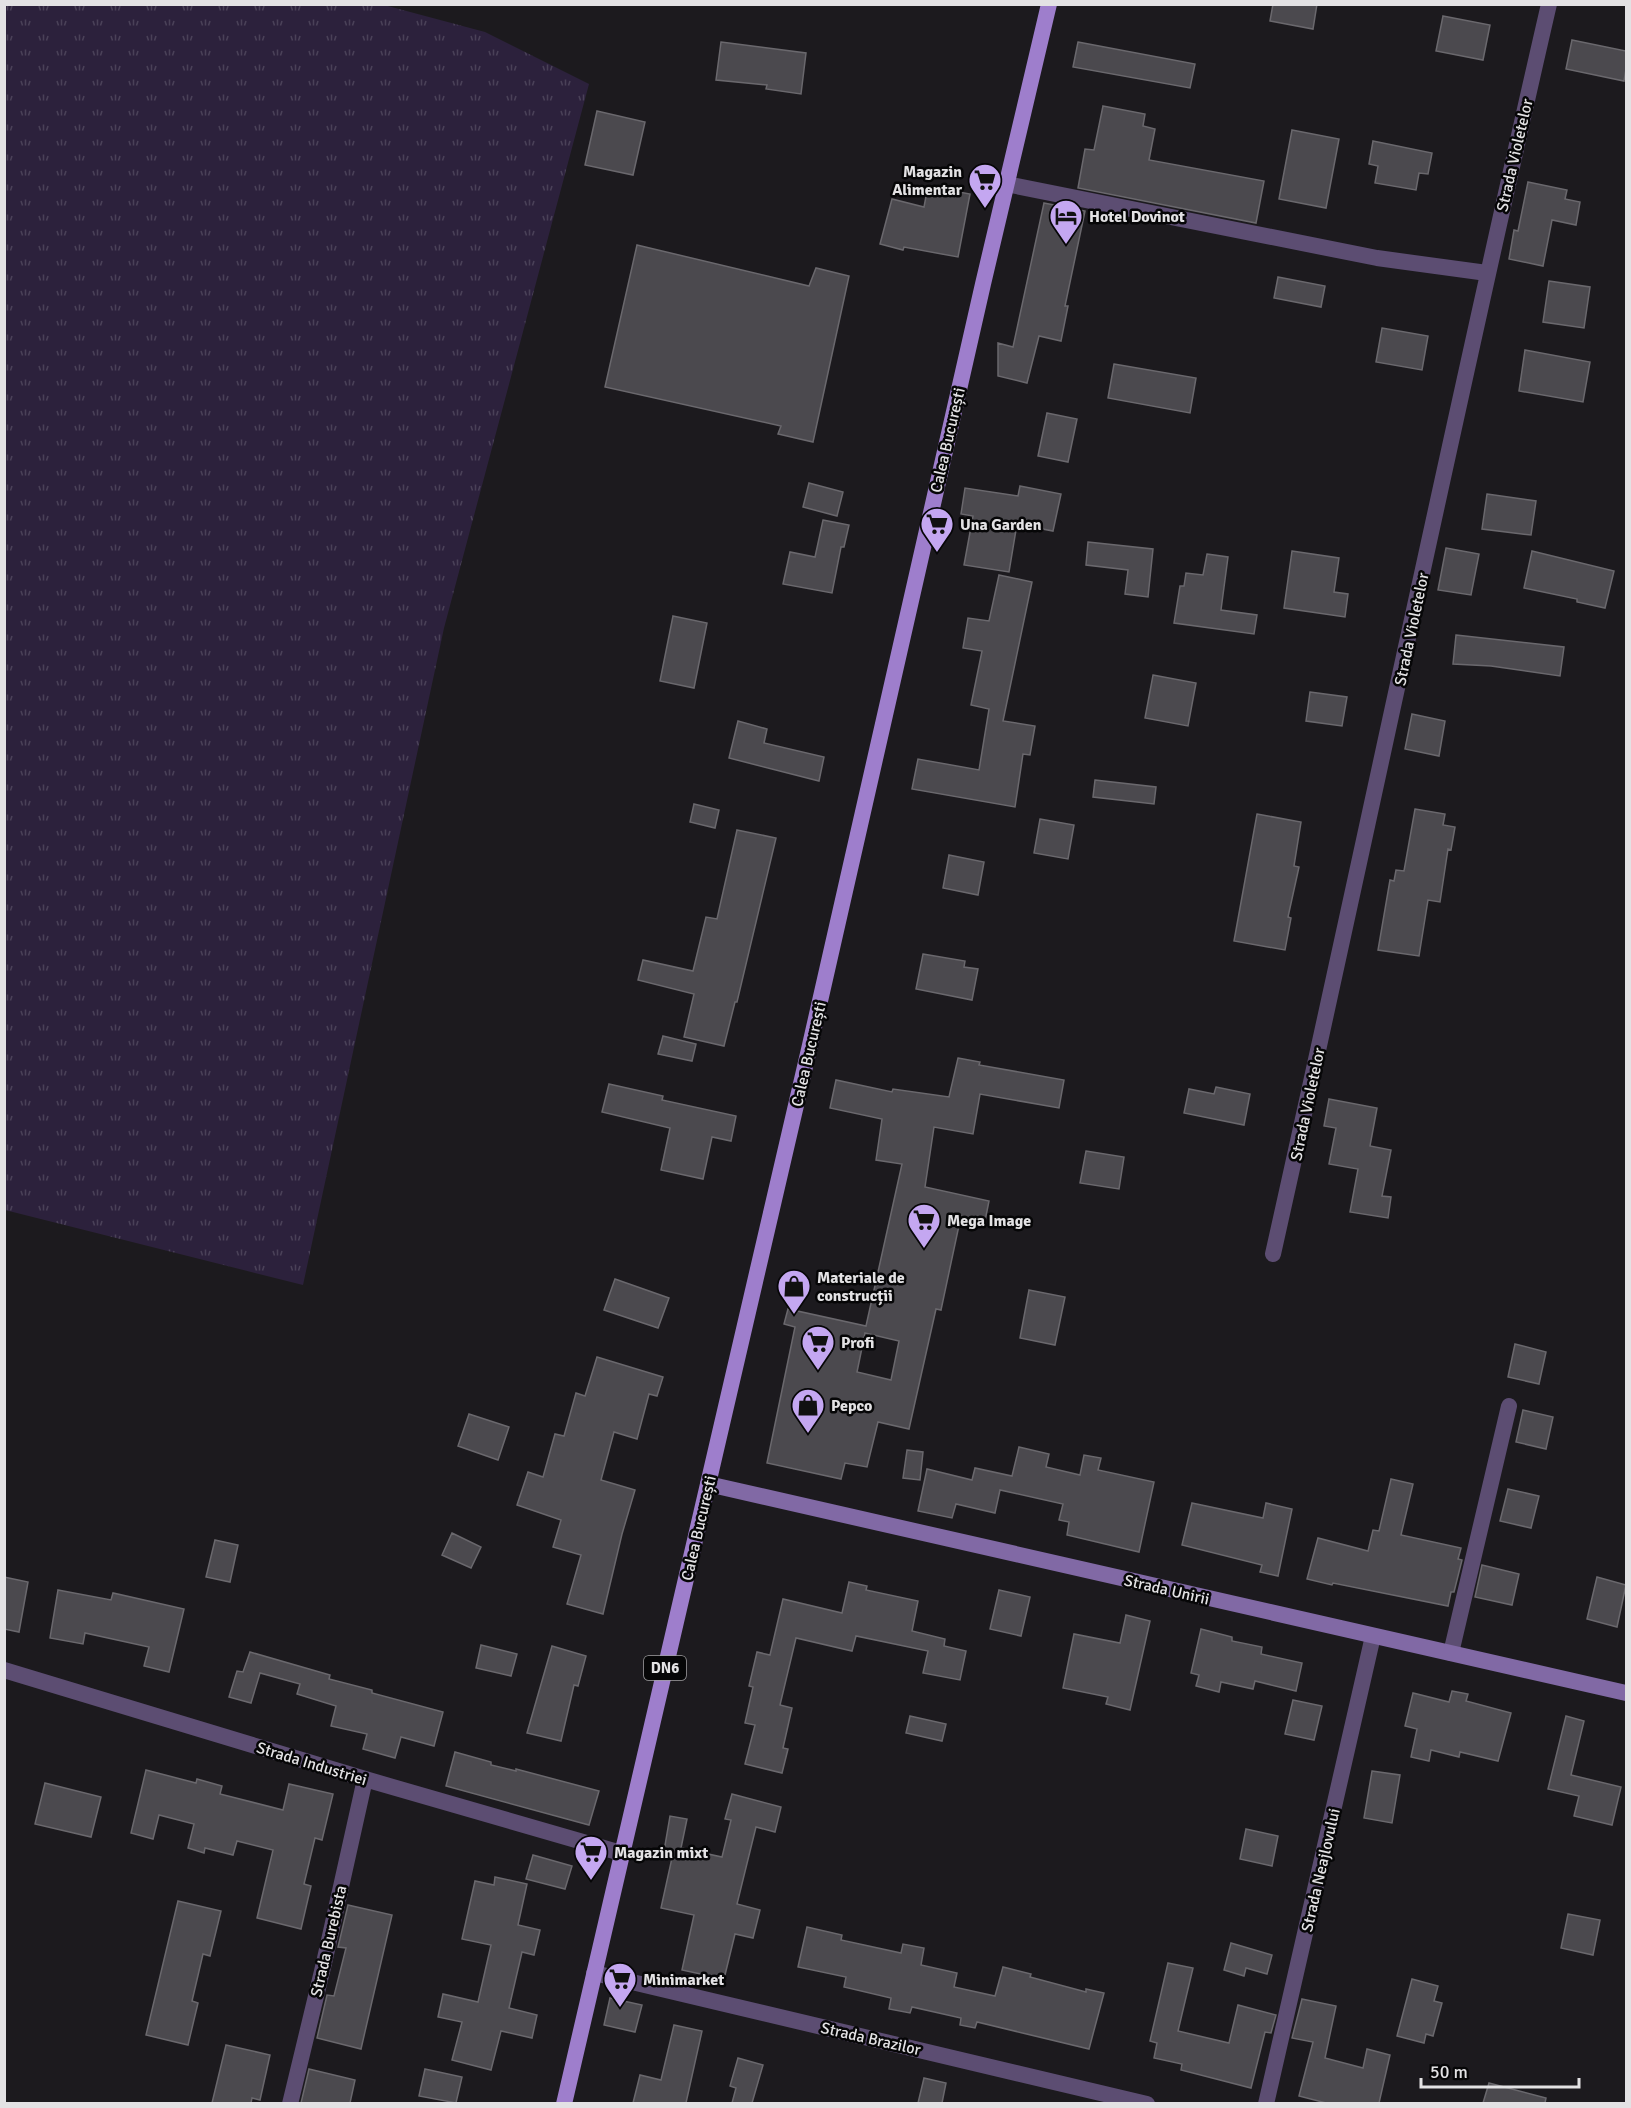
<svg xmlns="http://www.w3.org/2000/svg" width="1631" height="2108" viewBox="0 0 1631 2108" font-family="Signika,sans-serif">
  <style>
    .grass { fill: url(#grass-tufts) }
    .building { fill: #4b494e; stroke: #6a686d; stroke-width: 1.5; fill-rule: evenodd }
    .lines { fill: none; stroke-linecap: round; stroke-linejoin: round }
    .minor { stroke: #5c4d72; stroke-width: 16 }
    .secondary { stroke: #8169a5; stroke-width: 16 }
    .primary { stroke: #9e7ecc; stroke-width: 16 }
    .labels { text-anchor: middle; stroke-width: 5; stroke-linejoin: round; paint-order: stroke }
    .shield { fill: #060607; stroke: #a1a0a2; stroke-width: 1.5 }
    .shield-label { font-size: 15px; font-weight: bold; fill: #e3e2e4 }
    .street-label { font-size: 16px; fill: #e3e2e4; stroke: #060607 }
    .poi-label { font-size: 16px; font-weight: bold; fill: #e3e2e4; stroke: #060607; text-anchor: start }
  </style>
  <defs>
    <pattern id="grass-tufts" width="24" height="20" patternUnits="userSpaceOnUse" patternTransform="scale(1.5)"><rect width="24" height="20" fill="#2c213c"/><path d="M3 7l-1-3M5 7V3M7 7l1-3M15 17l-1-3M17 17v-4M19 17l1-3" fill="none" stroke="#4a4158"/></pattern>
  </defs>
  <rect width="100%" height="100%" fill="#1c1a1e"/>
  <path class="grass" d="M 4,5 L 384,5 L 485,32 L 589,84 L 444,628 L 303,1285 L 5,1210 Z"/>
  <path class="building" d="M 1273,4 L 1317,4 L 1313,29 L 1270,21 Z
    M 1443,16 L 1490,25 L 1483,60 L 1436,51 Z
    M 1572,40 L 1626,51 L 1626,69 L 1624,81 L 1566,69 Z
    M 721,42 L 806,53 L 801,94 L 766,89 L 767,85 L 716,80 Z
    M 1078,42 L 1195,64 L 1190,88 L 1073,67 Z
    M 1103,106 L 1145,114 L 1143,126 L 1155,129 L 1149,160 L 1264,181 L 1256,223 L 1078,188 L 1085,149 L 1094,150 Z
    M 597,111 L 645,122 L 633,175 L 585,165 Z
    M 1292,130 L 1339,139 L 1326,208 L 1279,199 Z
    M 1373,141 L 1432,153 L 1428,174 L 1419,173 L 1416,190 L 1375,183 L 1378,166 L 1369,164 Z
    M 1528,182 L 1567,190 L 1565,199 L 1580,202 L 1576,225 L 1552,220 L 1543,266 L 1509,259 L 1514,230 L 1518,231 Z
    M 928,186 L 970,194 L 958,257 L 904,247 L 903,250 L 880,244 L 892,199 L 924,207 Z
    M 1044,203 L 1085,211 L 1065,306 L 1068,306 L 1061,341 L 1039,336 L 1027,383 L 998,376 L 998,343 L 1013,347 Z
    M 637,245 L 809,286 L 816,268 L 849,276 L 813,442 L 778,434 L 781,426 L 605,387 Z
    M 1278,277 L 1325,286 L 1321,307 L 1274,298 Z
    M 1549,281 L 1590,287 L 1584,328 L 1543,322 Z
    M 1382,328 L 1428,336 L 1422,370 L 1376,362 Z
    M 1525,350 L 1590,362 L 1583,402 L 1519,391 Z
    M 1114,364 L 1196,378 L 1190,413 L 1108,398 Z
    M 1047,413 L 1077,419 L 1068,462 L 1038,456 Z
    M 809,483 L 843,492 L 837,516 L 803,507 Z
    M 1020,486 L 1061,494 L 1053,531 L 1017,524 L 1009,572 L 964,565 L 973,516 L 961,514 L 965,488 L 1018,496 Z
    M 1487,494 L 1536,501 L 1531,535 L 1482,529 Z
    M 823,520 L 849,525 L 844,547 L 841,547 L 832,593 L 783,584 L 790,552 L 815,557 Z
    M 1088,542 L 1153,549 L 1148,597 L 1125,594 L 1128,570 L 1086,565 Z
    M 1446,548 L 1479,554 L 1471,595 L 1438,590 Z
    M 1292,551 L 1339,558 L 1334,592 L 1348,594 L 1345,617 L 1284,608 Z
    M 1532,551 L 1614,571 L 1605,608 L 1577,602 L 1577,599 L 1524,588 Z
    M 1207,554 L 1228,557 L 1221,610 L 1257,615 L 1254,634 L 1174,623 L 1180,586 L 1184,586 L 1186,573 L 1203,575 Z
    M 999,575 L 1032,582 L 1003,721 L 1035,726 L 1030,755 L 1023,754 L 1015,807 L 912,789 L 918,759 L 979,770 L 989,709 L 971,705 L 982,651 L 963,648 L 968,618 L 989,621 Z
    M 673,616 L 707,623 L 694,688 L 660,681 Z
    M 1456,635 L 1564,647 L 1560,676 L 1491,666 L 1453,664 Z
    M 1153,675 L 1196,683 L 1188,726 L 1145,718 Z
    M 1310,692 L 1347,697 L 1342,726 L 1306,721 Z
    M 1412,714 L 1445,721 L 1439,756 L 1405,749 Z
    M 738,721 L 767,729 L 764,743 L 824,757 L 819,781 L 729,758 Z
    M 1095,780 L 1156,787 L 1154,804 L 1093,797 Z
    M 694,804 L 719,810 L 715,828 L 690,822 Z
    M 1415,809 L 1445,814 L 1443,825 L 1455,827 L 1451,850 L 1448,849 L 1440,902 L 1428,900 L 1419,956 L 1378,950 L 1390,880 L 1394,881 L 1396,870 L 1404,871 Z
    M 1257,814 L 1301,822 L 1294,866 L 1299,867 L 1288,917 L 1291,918 L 1285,950 L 1234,941 Z
    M 1040,819 L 1074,825 L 1068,859 L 1034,853 Z
    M 737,830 L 776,838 L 737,1002 L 735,1002 L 724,1046 L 684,1037 L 694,994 L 638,980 L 643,960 L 693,971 L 706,917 L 717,919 Z
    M 949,855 L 984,862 L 978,895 L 943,888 Z
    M 923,954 L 965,961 L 964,967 L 978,969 L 972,1000 L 916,989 Z
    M 663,1036 L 696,1044 L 692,1061 L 658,1054 Z
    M 958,1058 L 980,1062 L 979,1065 L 1064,1080 L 1059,1108 L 980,1094 L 973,1134 L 934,1127 L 925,1187 L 989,1201 L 985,1221 L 961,1216 L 941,1310 L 936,1309 L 909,1429 L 878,1422 L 867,1467 L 845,1463 L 841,1479 L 767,1463 L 795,1327 L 784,1324 L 788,1309 L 866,1326 L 902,1164 L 876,1160 L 882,1119 L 830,1108 L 836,1080 L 892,1092 L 893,1089 L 949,1097 ZM 865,1333 L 899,1341 L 891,1380 L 857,1372 Z
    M 609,1084 L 663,1096 L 662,1100 L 736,1116 L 731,1141 L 712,1137 L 703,1179 L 661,1170 L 670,1128 L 602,1112 Z
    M 1216,1087 L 1250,1094 L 1244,1125 L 1184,1113 L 1189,1089 L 1214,1094 Z
    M 1329,1099 L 1377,1108 L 1370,1146 L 1391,1150 L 1382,1196 L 1391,1197 L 1388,1218 L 1350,1212 L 1358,1169 L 1329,1164 L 1336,1128 L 1324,1126 Z
    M 1086,1151 L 1124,1157 L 1119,1189 L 1080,1183 Z
    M 615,1279 L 669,1298 L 658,1328 L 604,1310 Z
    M 1029,1290 L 1065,1297 L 1055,1345 L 1020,1338 Z
    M 1515,1344 L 1546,1352 L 1539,1384 L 1508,1377 Z
    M 597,1357 L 663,1377 L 657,1396 L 649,1394 L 637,1439 L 614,1432 L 601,1480 L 635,1490 L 622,1534 L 603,1614 L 567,1604 L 581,1555 L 553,1547 L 561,1520 L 517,1505 L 528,1472 L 543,1477 L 555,1434 L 564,1436 L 576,1393 L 585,1396 Z
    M 1523,1410 L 1553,1417 L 1546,1449 L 1516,1442 Z
    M 469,1414 L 509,1427 L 498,1460 L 458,1446 Z
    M 1019,1447 L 1049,1454 L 1046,1467 L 1080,1475 L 1084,1455 L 1101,1458 L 1098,1470 L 1154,1482 L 1139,1552 L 1067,1535 L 1069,1522 L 1059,1520 L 1063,1504 L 1000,1490 L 995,1513 L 956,1504 L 952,1518 L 918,1511 L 927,1469 L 972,1480 L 975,1468 L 1012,1476 Z
    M 907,1450 L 923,1452 L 920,1480 L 903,1478 Z
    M 1391,1479 L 1413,1484 L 1401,1535 L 1461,1548 L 1458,1559 L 1462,1560 L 1454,1592 L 1451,1592 L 1448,1606 L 1333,1583 L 1332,1585 L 1307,1579 L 1318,1538 L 1368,1551 L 1373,1530 L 1379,1531 Z
    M 1508,1489 L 1539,1496 L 1531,1528 L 1500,1521 Z
    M 1192,1503 L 1263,1518 L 1266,1503 L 1292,1509 L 1278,1576 L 1260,1572 L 1262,1565 L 1182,1545 Z
    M 452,1533 L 481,1547 L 471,1568 L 442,1555 Z
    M 215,1540 L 238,1545 L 230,1582 L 206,1577 Z
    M 1482,1565 L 1519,1574 L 1512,1605 L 1475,1597 Z
    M 4,1577 L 28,1582 L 19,1632 L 4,1629 Z
    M 1597,1577 L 1626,1585 L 1617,1627 L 1587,1619 Z
    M 849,1582 L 867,1586 L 866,1590 L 918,1601 L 912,1631 L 945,1639 L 944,1646 L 966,1651 L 960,1680 L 923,1673 L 928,1651 L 856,1636 L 852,1651 L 796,1638 L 780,1705 L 792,1708 L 783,1748 L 788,1749 L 782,1773 L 745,1764 L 755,1725 L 745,1723 L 753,1687 L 749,1686 L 757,1652 L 770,1655 L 783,1599 L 842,1613 Z
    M 58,1590 L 111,1600 L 113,1593 L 184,1609 L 169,1672 L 144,1666 L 149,1647 L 85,1633 L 83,1644 L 50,1638 Z
    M 999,1590 L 1030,1597 L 1021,1636 L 990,1629 Z
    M 1126,1615 L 1150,1621 L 1130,1710 L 1106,1704 L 1108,1697 L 1063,1688 L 1074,1634 L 1120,1643 Z
    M 1201,1629 L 1232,1637 L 1232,1641 L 1262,1647 L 1261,1654 L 1302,1663 L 1296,1691 L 1255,1681 L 1253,1689 L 1221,1682 L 1219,1692 L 1196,1686 L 1199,1675 L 1191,1673 Z
    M 481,1645 L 517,1654 L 511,1676 L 476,1668 Z
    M 552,1646 L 586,1656 L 578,1686 L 574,1685 L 561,1741 L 527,1733 Z
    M 250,1652 L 330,1675 L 329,1679 L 372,1690 L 372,1693 L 443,1712 L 434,1746 L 401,1737 L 395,1758 L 363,1749 L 367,1734 L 331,1726 L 336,1706 L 297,1694 L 300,1684 L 260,1673 L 251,1703 L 229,1697 L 237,1671 L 243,1672 Z
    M 1452,1691 L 1468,1694 L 1466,1701 L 1511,1713 L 1498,1761 L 1460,1752 L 1459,1757 L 1431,1750 L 1429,1761 L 1411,1757 L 1417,1729 L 1405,1726 L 1413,1693 L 1449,1702 Z
    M 1293,1700 L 1322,1706 L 1314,1740 L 1285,1734 Z
    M 910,1716 L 946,1724 L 942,1741 L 906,1733 Z
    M 1566,1716 L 1584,1721 L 1571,1775 L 1621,1787 L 1612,1825 L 1574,1816 L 1579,1796 L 1548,1789 Z
    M 455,1752 L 491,1762 L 491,1765 L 516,1771 L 516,1769 L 599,1791 L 589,1825 L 446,1786 Z
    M 146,1770 L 196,1783 L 197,1779 L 222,1786 L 220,1794 L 283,1810 L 289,1784 L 333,1794 L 322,1840 L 315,1838 L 304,1884 L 311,1886 L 301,1929 L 257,1918 L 273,1850 L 237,1841 L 233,1855 L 205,1848 L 204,1853 L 188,1848 L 194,1824 L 159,1815 L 153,1839 L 131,1833 Z
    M 1372,1771 L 1400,1775 L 1392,1823 L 1364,1818 Z
    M 45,1783 L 101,1797 L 91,1837 L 35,1824 Z
    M 732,1794 L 781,1807 L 775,1832 L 756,1827 L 737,1904 L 760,1910 L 753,1938 L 735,1934 L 724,1979 L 682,1970 L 694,1915 L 661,1908 L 672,1858 L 663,1857 L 670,1816 L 687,1819 L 681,1848 L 722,1857 L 731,1820 L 725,1819 Z
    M 1246,1829 L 1278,1836 L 1272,1866 L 1240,1859 Z
    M 533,1855 L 572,1866 L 565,1889 L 526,1879 Z
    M 495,1877 L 527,1884 L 518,1925 L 540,1930 L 534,1955 L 522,1952 L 509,2008 L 537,2015 L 532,2038 L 501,2031 L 491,2070 L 452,2060 L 462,2022 L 438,2017 L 443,1994 L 478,2002 L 491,1945 L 462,1939 L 475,1881 L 494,1885 Z
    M 178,1901 L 221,1911 L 210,1956 L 203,1954 L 192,2001 L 198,2003 L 188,2045 L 146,2035 Z
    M 348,1905 L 392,1915 L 361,2049 L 317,2038 L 327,1995 L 334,1996 L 346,1948 L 338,1947 Z
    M 1568,1914 L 1600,1920 L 1593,1955 L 1561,1948 Z
    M 807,1927 L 842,1935 L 841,1940 L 901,1953 L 903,1944 L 924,1948 L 921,1965 L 957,1973 L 954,1987 L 995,1996 L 1003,1967 L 1031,1974 L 1030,1977 L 1086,1992 L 1086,1989 L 1104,1993 L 1089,2049 L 977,2022 L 975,2028 L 960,2025 L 961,2018 L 912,2007 L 910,2013 L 889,2009 L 891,1998 L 844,1987 L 846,1977 L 798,1967 Z
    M 1231,1943 L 1272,1955 L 1267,1974 L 1246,1968 L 1244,1976 L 1224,1970 Z
    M 1168,1963 L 1193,1968 L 1178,2031 L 1229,2043 L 1238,2005 L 1276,2015 L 1271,2033 L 1265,2032 L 1251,2088 L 1181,2070 L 1182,2064 L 1154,2058 L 1157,2043 L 1150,2041 Z
    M 1412,1979 L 1438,1986 L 1434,2001 L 1442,2003 L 1433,2036 L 1426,2034 L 1424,2043 L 1397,2036 Z
    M 610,1998 L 642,2005 L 635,2032 L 604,2025 Z
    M 1302,1999 L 1336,2006 L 1325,2058 L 1363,2068 L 1367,2049 L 1390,2055 L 1379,2103 L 1326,2103 L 1299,2096 L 1313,2042 L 1292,2038 Z
    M 674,2025 L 702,2031 L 686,2103 L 633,2103 L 640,2075 L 661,2080 Z
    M 226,2045 L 270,2055 L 260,2100 L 252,2098 L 251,2103 L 212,2103 Z
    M 738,2058 L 763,2065 L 752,2103 L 732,2103 L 736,2088 L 730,2086 Z
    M 309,2069 L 355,2080 L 350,2103 L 301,2103 Z
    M 425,2069 L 462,2077 L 456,2103 L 419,2096 Z
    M 924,2078 L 946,2083 L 942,2103 L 918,2103 Z
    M 1489,2083 L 1546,2098 L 1545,2103 L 1483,2103 Z"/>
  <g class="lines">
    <path class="minor" d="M 1006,184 L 1377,258 L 1487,273
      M 1273,1254 C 1366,838 1453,420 1549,4
      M 1451,1653 L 1509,1406
      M 4,1670 L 365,1779 L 621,1853
      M 594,1973 L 1147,2104
      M 290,2104 L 324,1963 L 365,1779
      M 1266,2104 L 1373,1636"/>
    <path class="secondary" d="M 708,1484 L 1626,1693"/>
    <path class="primary" d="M 564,2104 L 810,1045 L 983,284 L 1049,4"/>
  </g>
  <defs>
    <symbol id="supermarket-pin" viewBox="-11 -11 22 30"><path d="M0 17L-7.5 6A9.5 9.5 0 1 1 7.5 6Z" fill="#c4a7f1" stroke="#060607"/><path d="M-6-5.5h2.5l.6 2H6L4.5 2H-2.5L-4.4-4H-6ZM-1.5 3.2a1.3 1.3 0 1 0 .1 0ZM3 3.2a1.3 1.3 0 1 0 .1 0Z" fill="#111"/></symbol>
    <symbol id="hotel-pin" viewBox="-11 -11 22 30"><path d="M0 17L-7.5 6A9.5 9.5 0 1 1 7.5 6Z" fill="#c4a7f1" stroke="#060607"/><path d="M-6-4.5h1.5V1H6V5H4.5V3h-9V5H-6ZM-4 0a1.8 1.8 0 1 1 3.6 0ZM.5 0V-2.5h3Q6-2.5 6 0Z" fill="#111"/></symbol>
    <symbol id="shop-pin" viewBox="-11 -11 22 30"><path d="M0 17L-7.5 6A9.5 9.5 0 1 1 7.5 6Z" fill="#c4a7f1" stroke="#060607"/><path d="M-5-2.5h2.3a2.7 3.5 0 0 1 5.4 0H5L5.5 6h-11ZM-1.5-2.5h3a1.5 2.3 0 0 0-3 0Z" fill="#111"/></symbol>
  </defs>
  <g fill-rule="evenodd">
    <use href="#supermarket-pin" x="966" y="161" width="38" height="52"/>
    <use href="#hotel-pin" x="1047" y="197" width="38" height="52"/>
    <use href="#supermarket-pin" x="918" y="505" width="38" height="52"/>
    <use href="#supermarket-pin" x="905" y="1201" width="38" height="52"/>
    <use href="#shop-pin" x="775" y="1267" width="38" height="52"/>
    <use href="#supermarket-pin" x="799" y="1323" width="38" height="52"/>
    <use href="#shop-pin" x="789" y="1386" width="38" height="52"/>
    <use href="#supermarket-pin" x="572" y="1833" width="38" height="52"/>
    <use href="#supermarket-pin" x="601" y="1960" width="38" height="52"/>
  </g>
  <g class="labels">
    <rect class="shield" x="644" y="1656" width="42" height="24" rx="4.5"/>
    <g class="shield-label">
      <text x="665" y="1673">DN6</text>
    </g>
    <g class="street-label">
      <text transform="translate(1514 155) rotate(-77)" y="6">Strada Violetelor</text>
      <text transform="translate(947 440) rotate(-77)" y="6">Calea București</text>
      <text transform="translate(1411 629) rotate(-78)" y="6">Strada Violetelor</text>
      <text transform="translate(808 1054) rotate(-77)" y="6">Calea București</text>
      <text transform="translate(1307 1104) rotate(-78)" y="6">Strada Violetelor</text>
      <text transform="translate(698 1528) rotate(-77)" y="6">Calea București</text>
      <text transform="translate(1167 1589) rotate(13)" y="6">Strada Unirii</text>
      <text transform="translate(312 1763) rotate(17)" y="6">Strada Industriei</text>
      <text transform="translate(1320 1870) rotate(-77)" y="6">Strada Neajlovului</text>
      <text transform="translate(328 1941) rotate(-77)" y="6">Strada Burebista</text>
      <text transform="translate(871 2038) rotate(13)" y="6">Strada Brazilor</text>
    </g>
    <g class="poi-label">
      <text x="962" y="177" text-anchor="end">Magazin<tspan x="962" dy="18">Alimentar</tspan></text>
      <text x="1089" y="222">Hotel Dovinot</text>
      <text x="960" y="530">Una Garden</text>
      <text x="947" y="1226">Mega Image</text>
      <text x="817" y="1283">Materiale de<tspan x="817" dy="18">construcții</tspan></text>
      <text x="841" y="1348">Profi</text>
      <text x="831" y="1411">Pepco</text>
      <text x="614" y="1858">Magazin mixt</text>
      <text x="643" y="1985">Minimarket</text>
    </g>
  </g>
  <rect width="1631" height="2108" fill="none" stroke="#e3e2e4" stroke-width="12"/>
  <path d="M1421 2078v9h158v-9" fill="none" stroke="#e3e2e4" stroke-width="3"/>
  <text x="1430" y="2078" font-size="18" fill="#e3e2e4" stroke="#060607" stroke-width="4.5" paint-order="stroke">50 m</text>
</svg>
